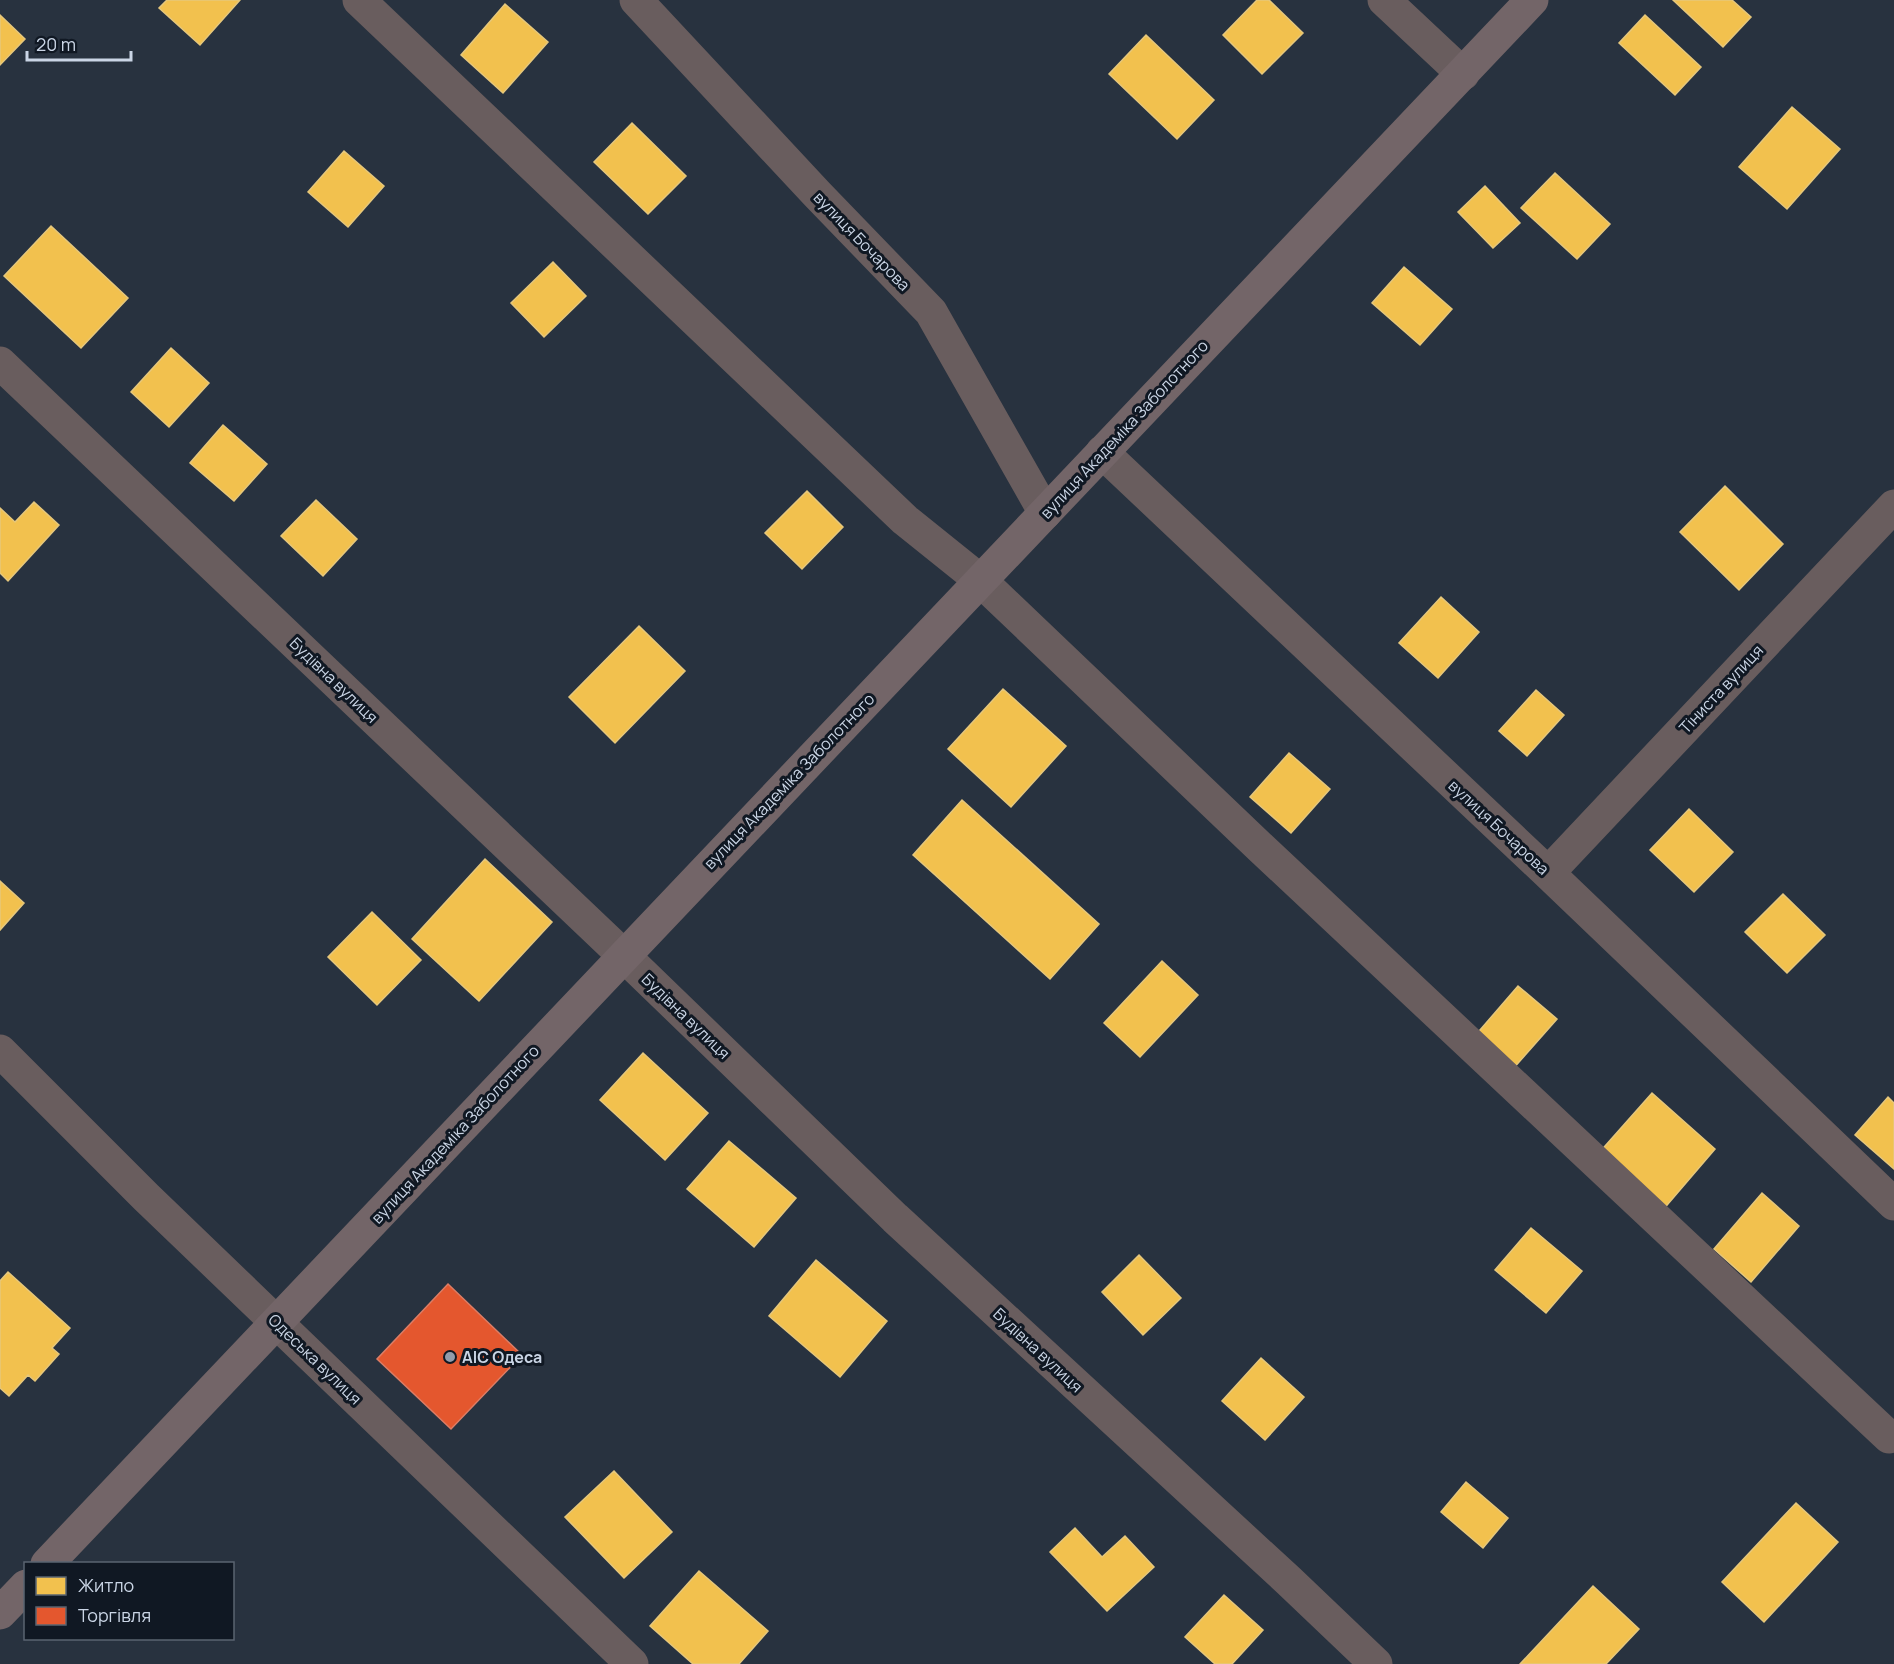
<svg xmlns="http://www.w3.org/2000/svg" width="1894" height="1664" viewBox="0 0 1894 1664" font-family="Manrope,sans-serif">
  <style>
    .homes { fill: #f2c14e; stroke: #e6c77b; stroke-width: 1.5 }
    .shops { fill: #e4572e; stroke: #dc7d65; stroke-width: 1.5 }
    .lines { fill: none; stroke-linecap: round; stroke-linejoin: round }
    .minor { stroke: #695d5e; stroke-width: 33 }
    .primary { stroke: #736568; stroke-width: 33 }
    .poi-dot { fill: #919cab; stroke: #101823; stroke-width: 2 }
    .labels { text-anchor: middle; stroke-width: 6; stroke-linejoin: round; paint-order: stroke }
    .street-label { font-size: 16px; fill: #cad5e5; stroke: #101823 }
    .poi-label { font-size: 16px; font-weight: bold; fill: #cad5e5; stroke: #101823; text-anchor: start }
  </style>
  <rect width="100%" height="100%" fill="#28323f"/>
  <path class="homes" d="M 167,0 L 240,0 L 200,45 L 159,8 Z
    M 1257,0 L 1269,0 L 1303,33 L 1262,74 L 1223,35 Z
    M 1673,0 L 1732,0 L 1751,17 L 1723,47 Z
    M 505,4 L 548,42 L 503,93 L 461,55 Z
    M 0,15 L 25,39 L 0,65 Z
    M 1645,15 L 1701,67 L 1675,95 L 1619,43 Z
    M 1146,35 L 1214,100 L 1177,139 L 1109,74 Z
    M 1792,107 L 1840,149 L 1787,209 L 1739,167 Z
    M 632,123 L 686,176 L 648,214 L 594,162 Z
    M 344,151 L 384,186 L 348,227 L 308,192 Z
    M 1555,173 L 1610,224 L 1577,259 L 1521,208 Z
    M 1485,186 L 1520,223 L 1493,248 L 1458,212 Z
    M 51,226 L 128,298 L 81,348 L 4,276 Z
    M 553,262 L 586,296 L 544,337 L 511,303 Z
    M 1404,267 L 1452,309 L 1420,345 L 1372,303 Z
    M 171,348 L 209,383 L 169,427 L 131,392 Z
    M 223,425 L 267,464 L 234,501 L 190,463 Z
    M 1725,486 L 1783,544 L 1739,590 L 1680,532 Z
    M 807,491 L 843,527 L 802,569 L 765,533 Z
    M 316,500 L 357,539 L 323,576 L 281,536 Z
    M 34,502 L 59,525 L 8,581 L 0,573 L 0,508 L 15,522 Z
    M 1441,597 L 1479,632 L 1438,678 L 1399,643 Z
    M 639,626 L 685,671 L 615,743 L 569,697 Z
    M 1003,689 L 1066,746 L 1011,807 L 948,749 Z
    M 1536,690 L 1564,715 L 1527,756 L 1499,731 Z
    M 1289,753 L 1330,789 L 1291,833 L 1250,797 Z
    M 962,800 L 1099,924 L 1050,979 L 913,855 Z
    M 1689,809 L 1733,852 L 1694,892 L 1650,850 Z
    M 485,859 L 552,922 L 479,1001 L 412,939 Z
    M 0,881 L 24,903 L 0,930 Z
    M 1783,894 L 1825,935 L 1787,973 L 1745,932 Z
    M 372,912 L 421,960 L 377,1005 L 328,957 Z
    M 1162,961 L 1198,995 L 1140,1057 L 1104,1023 Z
    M 1518,986 L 1557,1019 L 1512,1070 L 1474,1037 Z
    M 643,1053 L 708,1113 L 665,1160 L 600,1100 Z
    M 1652,1093 L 1715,1149 L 1662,1211 L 1598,1154 Z
    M 1888,1097 L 1894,1103 L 1894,1169 L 1855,1135 Z
    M 729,1141 L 796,1198 L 754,1247 L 687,1189 Z
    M 1762,1193 L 1799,1226 L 1751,1282 L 1714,1249 Z
    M 1531,1228 L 1582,1271 L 1546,1313 L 1495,1270 Z
    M 1139,1255 L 1181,1298 L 1143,1335 L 1102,1292 Z
    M 816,1260 L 887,1321 L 840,1377 L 769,1316 Z
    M 8,1272 L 70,1328 L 52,1348 L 59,1354 L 35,1381 L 28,1375 L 9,1396 L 0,1388 L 0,1281 Z
    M 1261,1358 L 1304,1397 L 1265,1440 L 1222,1401 Z
    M 614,1471 L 672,1532 L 624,1578 L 565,1517 Z
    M 1466,1482 L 1508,1518 L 1483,1548 L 1441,1512 Z
    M 1796,1503 L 1838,1542 L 1764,1622 L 1722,1582 Z
    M 1075,1528 L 1102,1557 L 1125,1536 L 1154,1567 L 1107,1611 L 1050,1552 Z
    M 699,1571 L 768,1631 L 739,1664 L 693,1664 L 650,1626 Z
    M 1593,1586 L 1639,1629 L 1606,1664 L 1520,1664 Z
    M 1224,1595 L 1263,1630 L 1232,1664 L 1215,1664 L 1185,1637 Z"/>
  <path class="shops" d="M 448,1284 L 522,1355 L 451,1429 L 377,1359 Z"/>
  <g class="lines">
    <path class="minor" d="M 359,0 L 905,520 L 981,581 L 1261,848 L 1889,1437
      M 636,0 L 817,194 L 931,312 L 1045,513
      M 1384,0 L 1463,74
      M 0,363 L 623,955 L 895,1218 L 1289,1581 L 1376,1664
      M 1102,452 L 1548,873 L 1894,1204
      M 1548,873 L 1894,506
      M 0,1051 L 146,1197 L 632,1664"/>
    <path class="primary" d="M 47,1564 L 1532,0
      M 0,1613 L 26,1586"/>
  </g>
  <circle class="poi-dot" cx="450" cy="1357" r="6"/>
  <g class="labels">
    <g class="street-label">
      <text transform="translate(862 241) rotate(46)" y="6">вулиця Бочарова</text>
      <text transform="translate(1124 429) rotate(-47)" y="6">вулиця Академіка Заболотного</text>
      <text transform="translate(334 680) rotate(44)" y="6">Будівна вулиця</text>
      <text transform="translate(1721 689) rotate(-47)" y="6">Тіниста вулиця</text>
      <text transform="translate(789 781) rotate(-46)" y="6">вулиця Академіка Заболотного</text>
      <text transform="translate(1499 827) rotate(43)" y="6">вулиця Бочарова</text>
      <text transform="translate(686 1016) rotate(44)" y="6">Будівна вулиця</text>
      <text transform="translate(455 1134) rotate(-47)" y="6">вулиця Академіка Заболотного</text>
      <text transform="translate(1038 1350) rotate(43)" y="6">Будівна вулиця</text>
      <text transform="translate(315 1359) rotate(44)" y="6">Одеська вулиця</text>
    </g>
    <g class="poi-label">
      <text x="462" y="1363">АІС Одеса</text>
    </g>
  </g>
  <rect x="24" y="1562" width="210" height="78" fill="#101823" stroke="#5a6471" stroke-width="1.5"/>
  <rect x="36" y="1577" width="30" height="18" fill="#f2c14e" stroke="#5a6471" stroke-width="1.5"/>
  <text x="78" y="1592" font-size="18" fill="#cad5e5">Житло</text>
  <rect x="36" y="1607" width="30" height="18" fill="#e4572e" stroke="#5a6471" stroke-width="1.5"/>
  <text x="78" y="1622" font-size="18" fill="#cad5e5">Торгівля</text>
  <path d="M27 51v9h104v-9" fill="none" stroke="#cad5e5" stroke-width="3"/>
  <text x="36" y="51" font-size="18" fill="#cad5e5" stroke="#101823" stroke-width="4.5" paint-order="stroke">20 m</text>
</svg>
